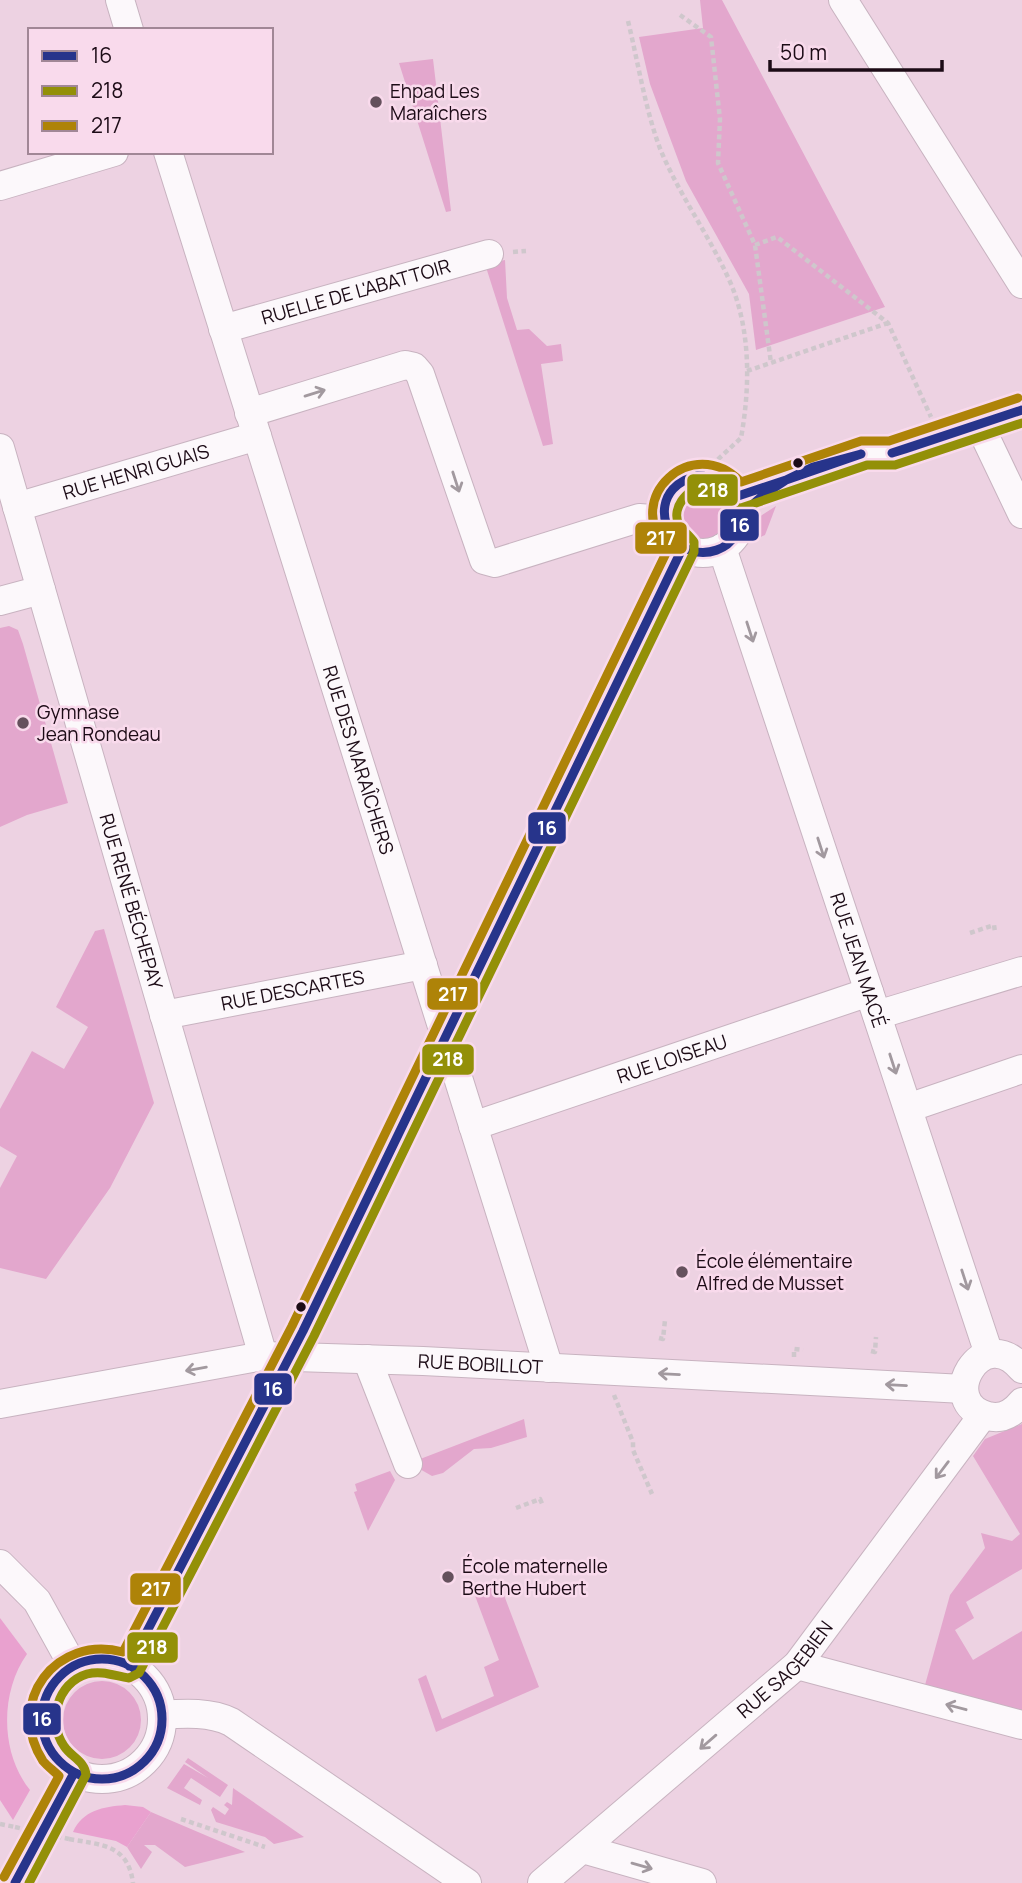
<svg xmlns="http://www.w3.org/2000/svg" width="1022" height="1883" viewBox="0 0 1022 1883" font-family="Manrope,sans-serif">
  <style>
    .green { fill: #e3a7cd }
    .forest { fill: #e9a1cf }
    .lines { fill: none; stroke-linecap: round; stroke-linejoin: round }
    .minor-tunnel { stroke: #ceb4c3; stroke-width: 28; stroke-dasharray: 28 14; stroke-linecap: butt }
    .minor-casing { stroke: #c8b3c0; stroke-width: 30 }
    .path { stroke: #cfc7cc; stroke-width: 4.5; stroke-dasharray: 5 3.5; stroke-linecap: butt }
    .minor { stroke: #fcf8fb; stroke-width: 28 }
    .path-bridge { stroke: #cfc7cc; stroke-width: 4.5; stroke-dasharray: 5 3.5; stroke-linecap: butt }
    .bus-1-casing { stroke: #f9daec; stroke-width: 14 }
    .bus-2-casing { stroke: #f9daec; stroke-width: 14 }
    .bus-3-casing { stroke: #f9daec; stroke-width: 14 }
    .bus-1 { stroke: #27348b; stroke-width: 9 }
    .bus-2 { stroke: #939008; stroke-width: 9 }
    .bus-3 { stroke: #ae8308; stroke-width: 9 }
    .oneway { stroke: #a2999f }
    .poi-dot { fill: #65515d; stroke: #f9daec; stroke-width: 2.5 }
    .bus-dot { fill: #1c0b16; stroke: #f9daec; stroke-width: 2.5 }
    .labels { text-anchor: middle; stroke-width: 5; stroke-linejoin: round; paint-order: stroke }
    .poi-label { font-size: 19px; fill: #1c0b16; stroke: #f9daec; text-anchor: start }
    .street-label { font-size: 19px; fill: #1c0b16; stroke: #f9daec }
    .line-badge { stroke: #f9daec; stroke-width: 2.5 }
    .badge-label { font-size: 19px; text-anchor: middle; font-weight: bold; fill: #fff }
  </style>
  <rect width="100%" height="100%" fill="#edd2e2"/>
  <path class="green" d="M 700,0 L 722,0 L 885,307 L 756,350 L 749,294 L 686,181 L 650,84 L 639,37 L 703,28 Z
    M 433,59 L 451,211 L 446,212 L 399,63 Z
    M 505,260 L 507,298 L 517,330 L 529,329 L 547,346 L 561,344 L 563,361 L 541,364 L 553,444 L 543,446 L 485,264 Z
    M676 514a28 28 0 1 1 56 0a28 28 0 1 1-56 0Z
    M 776,506 L 765,535 L 748,542 L 756,519 Z
    M 9,626 L 18,630 L 23,644 L 68,803 L 27,815 L 0,827 L 0,628 Z
    M 104,929 L 154,1103 L 110,1188 L 46,1279 L 0,1268 L 0,1188 L 17,1156 L 0,1146 L 0,1109 L 32,1051 L 64,1069 L 88,1027 L 56,1007 L 95,931 Z
    M 524,1419 L 527,1437 L 491,1448 L 474,1449 L 443,1473 L 432,1476 L 418,1468 L 415,1461 Z
    M 1022,1424 L 1022,1569 L 966,1602 L 974,1618 L 955,1630 L 973,1660 L 1022,1631 L 1022,1712 L 925,1685 L 950,1595 L 985,1548 L 981,1533 L 1012,1541 L 1020,1534 L 973,1456 L 985,1439 Z
    M 390,1471 L 395,1480 L 368,1531 L 354,1492 L 357,1491 L 355,1484 Z
    M 499,1582 L 539,1687 L 436,1732 L 418,1679 L 426,1675 L 442,1719 L 494,1696 L 484,1667 L 499,1660 L 474,1593 Z
    M63 1720a39 39 0 1 1 78 0a39 39 0 1 1-78 0Z
    M 188,1758 L 228,1785 L 220,1797 L 191,1778 L 184,1788 L 202,1800 L 200,1805 L 167,1788 L 184,1764 L 208,1778 L 185,1762 Z
    M 233,1788 L 304,1837 L 274,1844 L 265,1837 L 216,1822 L 211,1810 L 213,1807 L 225,1815 L 229,1809 L 224,1805 L 227,1802 L 232,1805 Z
    M 151,1812 L 245,1852 L 185,1867 L 155,1845 L 144,1845 L 152,1852 L 141,1869 L 127,1847 Z"/>
  <path class="forest" d="M 0,1618 L 27,1654 C 0,1692 0,1753 30,1790 L 13,1820 L 0,1800 Z
    M 125,1805 L 143,1807 L 151,1812 L 127,1847 L 116,1841 L 73,1832 C 83,1810 103,1807 125,1805 Z"/>
  <g class="lines">
    <path class="minor-tunnel" d="M 15,1883 L 45,1826"/>
    <defs>
      <g id="minor">
        <path d="M 120,0 L 129,30"/>
        <path d="M 843,0 L 1022,284"/>
        <path id="s1" d="M 168,152 L 549,1368"/>
        <path d="M 0,186 L 114,152"/>
        <path id="s2" d="M 223,329 L 489,254"/>
        <path d="M 249,413 L 405,365 L 414,367 L 420,374 L 484,560 L 495,563 L 639,518 L 665,520"/>
        <path d="M 979,424 L 1022,514"/>
        <path id="s3" d="M 0,448 L 263,1356"/>
        <circle cx="703" cy="514" r="39"/>
        <path d="M 738,496 L 865,453 L 891,453 L 1022,410"/>
        <path id="s4" d="M 17,507 L 257,436"/>
        <path id="s5" d="M 722,548 L 989,1354"/>
        <path d="M 0,601 L 41,590"/>
        <path id="s6" d="M 164,1015 L 423,965"/>
        <path d="M 877,1015 L 1022,971"/>
        <path d="M 908,1108 L 1022,1069"/>
        <path id="s7" d="M 473,1126 L 869,992"/>
        <path d="M 367,1359 L 408,1464"/>
        <path d="M 1022,1369 C 982,1320 935,1403 988,1416 C 1002,1420 1013,1413 1022,1402"/>
        <path id="s8" d="M 0,1404 L 263,1356 L 423,1361 L 964,1389"/>
        <path d="M 0,1564 L 37,1601 L 73,1666"/>
        <circle cx="102" cy="1719" r="60"/>
        <path d="M 797,1665 L 1022,1725"/>
        <path d="M 129,1666 L 303,1331 L 683,547"/>
        <path d="M 162,1715 C 185,1713 211,1712 231,1722 L 467,1883"/>
        <path d="M 45,1826 L 74,1773"/>
        <path d="M 583,1849 L 702,1883"/>
        <path id="s9" d="M 542,1883 L 797,1665 L 983,1415"/>
      </g>
    </defs>
    <use href="#minor" class="minor-casing"/>
    <path class="path" d="M 680,15 L 711,37 L 720,119 L 718,163 L 755,245 L 771,363
      M 628,21 C 638,62 646,113 661,151 C 681,198 711,238 731,284 C 751,332 750,388 741,438 L 714,463 L 701,464
      M 755,245 L 777,237 L 888,323 L 931,417
      M 513,252 L 526,251
      M 747,371 L 888,323
      M 970,933 L 994,925 L 995,932
      M 659,1338 L 663,1339 L 665,1320
      M 871,1351 L 875,1352 L 876,1337
      M 794,1357 L 794,1349 L 803,1350
      M 614,1395 L 633,1442 L 633,1450 L 652,1494
      M 516,1508 L 540,1499 L 543,1506
      M 181,1819 L 265,1847
      M 0,1824 L 15,1827
      M 69,1839 C 101,1845 128,1844 133,1883"/>
    <use href="#minor" class="minor"/>
    <path class="path-bridge" d="M 15,1827 L 69,1839"/>
    <defs>
      <path id="bus-1" d="M 1022,410 L 905,449 L 892,453 Z
        M 697,476 C 716,476 725,482 738,496 L 786,480 C 772,489 753,501 744,515 C 740,521 739,529 735,535 C 727,550 708,555 692,551 C 667,543 655,509 673,489 C 680,481 688,479 697,476 Z
        M 786,480 L 813,467 L 861,454
        M 786,480 L 861,454
        M42 1719a60 60 0 1 1 120 0a60 60 0 1 1-120 0Z
        M 129,1666 L 303,1331 L 683,547
        M 15,1883 L 74,1773"/>
      <path id="bus-2" d="M 29,1883 L 86,1775 C 85,1761 71,1757 64,1746 C 47,1722 57,1683 87,1674 C 102,1670 115,1676 129,1678 L 139,1673 L 314,1336 L 694,552 L 694,542 C 690,536 683,531 679,525 C 671,509 686,489 703,488 C 720,487 724,508 741,508 L 867,465 L 895,465 L 1022,423"/>
      <path id="bus-3" d="M 4,1877 L 59,1776 C 54,1771 47,1766 43,1761 C 5,1702 56,1634 123,1652 L 292,1326 L 668,549 C 621,499 692,432 741,482 L 861,441 L 889,441 L 1018,398"/>
    </defs>
    <use href="#bus-1" class="bus-1-casing"/>
    <use href="#bus-2" class="bus-2-casing"/>
    <use href="#bus-3" class="bus-3-casing"/>
    <use href="#bus-1" class="bus-1"/>
    <use href="#bus-2" class="bus-2"/>
    <use href="#bus-3" class="bus-3"/>
  </g>
  <defs><path id="oneway-shaft" d="M-6 0H5M1.5-3L5.5 0L1.5 3" fill="none" stroke-width="1.6" stroke-linecap="round" stroke-linejoin="round" transform="scale(1.75)"/></defs>
  <g class="oneway">
    <use href="#oneway-shaft" transform="translate(315 393) rotate(-17)"/>
    <use href="#oneway-shaft" transform="translate(456 482) rotate(72)"/>
    <use href="#oneway-shaft" transform="translate(750 632) rotate(72)"/>
    <use href="#oneway-shaft" transform="translate(821 848) rotate(72)"/>
    <use href="#oneway-shaft" transform="translate(893 1064) rotate(72)"/>
    <use href="#oneway-shaft" transform="translate(965 1280) rotate(72)"/>
    <use href="#oneway-shaft" transform="translate(196 1369) rotate(170)"/>
    <use href="#oneway-shaft" transform="translate(669 1374) rotate(-177)"/>
    <use href="#oneway-shaft" transform="translate(896 1385) rotate(-177)"/>
    <use href="#oneway-shaft" transform="translate(942 1470) rotate(127)"/>
    <use href="#oneway-shaft" transform="translate(956 1707) rotate(-165)"/>
    <use href="#oneway-shaft" transform="translate(708 1742) rotate(139)"/>
    <use href="#oneway-shaft" transform="translate(642 1866) rotate(16)"/>
  </g>
  <g class="poi-dot">
    <circle cx="376" cy="102" r="7"/>
    <circle cx="23" cy="723" r="7"/>
    <circle cx="682" cy="1272" r="7"/>
    <circle cx="448" cy="1577" r="7"/>
  </g>
  <g class="bus-dot">
    <circle cx="798" cy="463" r="6"/>
    <circle cx="301" cy="1307" r="6"/>
  </g>
  <g class="labels">
    <g class="poi-label">
      <text x="390" y="98">Ehpad Les<tspan x="390" dy="22">Maraîchers</tspan></text>
      <text x="37" y="719">Gymnase<tspan x="37" dy="22">Jean Rondeau</tspan></text>
      <text x="696" y="1268">École élémentaire<tspan x="696" dy="22">Alfred de Musset</tspan></text>
      <text x="462" y="1573">École maternelle<tspan x="462" dy="22">Berthe Hubert</tspan></text>
    </g>
    <g class="street-label">
      <text dy="7" stroke="none"><textPath href="#s2" startOffset="138">RUELLE DE L'ABATTOIR</textPath></text>
      <text dy="7" stroke="none"><textPath href="#s4" startOffset="124">RUE HENRI GUAIS</textPath></text>
      <text dy="7" stroke="none"><textPath href="#s1" startOffset="637">RUE DES MARAÎCHERS</textPath></text>
      <text dy="7" stroke="none"><textPath href="#s3" startOffset="472">RUE RENÉ BÉCHEPAY</textPath></text>
      <text dy="7" stroke="none"><textPath href="#s5" startOffset="434">RUE JEAN MACÉ</textPath></text>
      <text dy="7" stroke="none"><textPath href="#s6" startOffset="131">RUE DESCARTES</textPath></text>
      <text dy="7" stroke="none"><textPath href="#s7" startOffset="210">RUE LOISEAU</textPath></text>
      <text dy="7" stroke="none"><textPath href="#s8" startOffset="485">RUE BOBILLOT</textPath></text>
      <text dy="7" stroke="none"><textPath href="#s9" startOffset="324">RUE SAGEBIEN</textPath></text>
    </g>
  </g>
  <g class="line-badge">
    <rect x="686" y="473" width="53" height="34" rx="7" fill="#939008"/>
    <rect x="719" y="508" width="41" height="34" rx="7" fill="#27348b"/>
    <rect x="634" y="521" width="54" height="34" rx="7" fill="#ae8308"/>
    <rect x="527" y="811" width="40" height="34" rx="7" fill="#27348b"/>
    <rect x="426" y="977" width="53" height="34" rx="7" fill="#ae8308"/>
    <rect x="421" y="1043" width="54" height="33" rx="7" fill="#939008"/>
    <rect x="253" y="1372" width="40" height="34" rx="7" fill="#27348b"/>
    <rect x="129" y="1572" width="53" height="34" rx="7" fill="#ae8308"/>
    <rect x="126" y="1631" width="53" height="33" rx="7" fill="#939008"/>
    <rect x="22" y="1702" width="40" height="34" rx="7" fill="#27348b"/>
  </g>
  <g class="badge-label">
    <text x="713" y="497">218</text>
    <text x="740" y="532">16</text>
    <text x="661" y="545">217</text>
    <text x="547" y="835">16</text>
    <text x="453" y="1001">217</text>
    <text x="448" y="1066">218</text>
    <text x="273" y="1396">16</text>
    <text x="156" y="1596">217</text>
    <text x="152" y="1654">218</text>
    <text x="42" y="1726">16</text>
  </g>
  <rect x="28" y="28" width="245" height="126" fill="#f9daec" stroke="#a18796" stroke-width="2"/>
  <rect x="42" y="51" width="35" height="10" fill="#27348b" stroke="#a18796" stroke-width="2"/>
  <text x="91" y="63" font-size="21" fill="#1c0b16">16</text>
  <rect x="42" y="86" width="35" height="10" fill="#939008" stroke="#a18796" stroke-width="2"/>
  <text x="91" y="98" font-size="21" fill="#1c0b16">218</text>
  <rect x="42" y="121" width="35" height="10" fill="#ae8308" stroke="#a18796" stroke-width="2"/>
  <text x="91" y="133" font-size="21" fill="#1c0b16">217</text>
  <path d="M770 60v10h172v-10" fill="none" stroke="#1c0b16" stroke-width="3.5"/>
  <text x="780" y="60" font-size="21" fill="#1c0b16" stroke="#f9daec" stroke-width="5" paint-order="stroke">50 m</text>
</svg>
